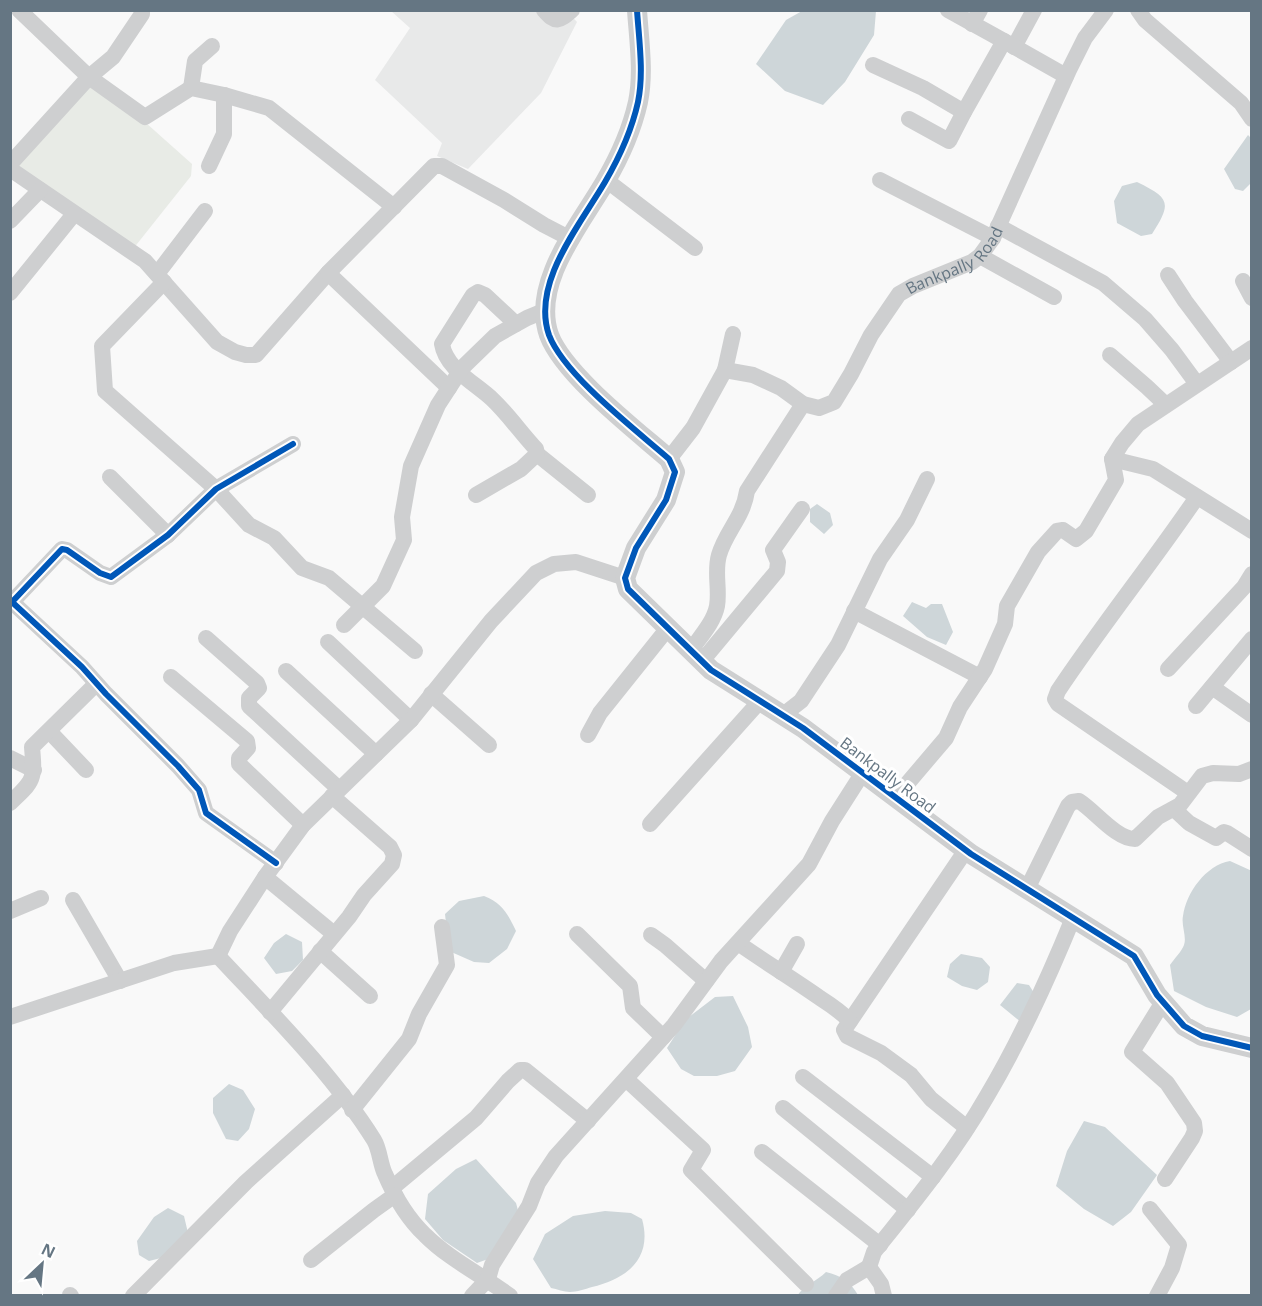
<svg xmlns="http://www.w3.org/2000/svg" width="1262" height="1306" viewBox="0 0 1262 1306" font-family="'Open Sans',sans-serif">
  <style>
    .built { fill: #e8e9e9 }
    .green { fill: #e8ebe6 }
    .water { fill: #ced6d9 }
    .lines { fill: none; stroke-linecap: round; stroke-linejoin: round }
    .minor { stroke: #cecfd0; stroke-width: 16 }
    .tertiary { stroke: #cecfd0; stroke-width: 20 }
    .cycleway-casing { stroke: #fff; stroke-width: 10 }
    .cycleway { stroke: #0057b8; stroke-width: 6 }
    .labels { text-anchor: middle; stroke-width: 6; stroke-linejoin: round; paint-order: stroke }
    .street-label { font-size: 16px; fill: #657683; stroke: #fff }
  </style>
  <rect width="100%" height="100%" fill="#f9f9f9"/>
  <path class="built" d="M 391,11 L 567,11 L 577,22 L 541,93 L 468,169 L 437,156 L 442,143 L 375,80 L 410,28 Z"/>
  <path class="green" d="M 89,84 L 146,123 L 192,164 L 191,176 L 133,249 L 13,167 Z"/>
  <path class="water" d="M 802,11 L 876,11 L 874,35 L 845,82 L 823,105 L 785,91 L 756,64 L 786,20 Z
    M 1248,135 L 1251,138 L 1251,183 L 1243,191 L 1235,189 L 1224,169 Z
    M 1137,182 C 1170,198 1172,203 1152,234 L 1141,236 L 1117,223 L 1114,201 L 1122,186 Z
    M 817,504 L 830,513 L 833,525 L 824,534 L 810,522 L 810,509 Z
    M 912,602 L 926,608 L 931,604 L 942,604 L 953,632 L 946,645 L 927,637 L 903,616 Z
    M 1230,861 L 1252,871 L 1251,1009 L 1237,1017 L 1206,1007 L 1174,991 L 1170,965 C 1174,959 1182,951 1184,945 C 1187,937 1181,925 1183,916 C 1186,893 1206,865 1230,861 Z
    M 484,896 C 502,903 508,914 516,931 L 507,949 L 489,963 L 474,962 L 449,951 L 445,914 L 459,901 Z
    M 286,934 L 302,942 L 303,960 L 292,971 L 276,974 L 264,958 L 274,943 Z
    M 961,954 L 982,958 L 990,967 L 988,982 L 977,990 L 962,986 L 947,977 L 950,964 Z
    M 1017,983 L 1029,985 L 1036,996 L 1022,1023 L 1000,1005 Z
    M 733,996 L 748,1027 L 752,1047 L 735,1071 L 717,1076 L 694,1076 L 681,1069 L 667,1048 L 685,1020 L 715,997 Z
    M 229,1084 L 243,1090 L 255,1109 L 249,1129 L 238,1141 L 226,1139 L 213,1113 L 213,1098 Z
    M 1084,1121 L 1105,1127 L 1157,1175 L 1131,1212 L 1113,1226 L 1084,1209 L 1056,1186 L 1067,1151 Z
    M 476,1159 L 516,1203 L 519,1214 L 491,1258 L 477,1263 L 443,1240 L 425,1219 L 428,1194 L 456,1169 Z
    M 168,1208 L 184,1216 L 188,1233 L 165,1257 L 149,1261 L 139,1255 L 137,1241 L 154,1217 Z
    M 605,1211 L 631,1213 L 642,1219 C 653,1258 627,1279 592,1287 C 585,1289 577,1292 570,1292 C 564,1292 557,1289 551,1288 L 533,1259 L 545,1234 L 573,1216 Z
    M 826,1272 C 841,1276 850,1281 858,1295 L 797,1296 C 804,1285 817,1281 826,1272 Z"/>
  <g class="lines">
    <g class="minor">
      <path d="M 19,10 L 89,77 L 145,117 L 191,88 L 224,95 L 269,108 L 394,207"/>
      <path d="M 544,10 C 556,24 559,21 572,10"/>
      <path d="M 948,10 L 1004,41"/>
      <path d="M 1138,10 L 1145,20 L 1241,103 L 1252,119"/>
      <path d="M 972,24 L 980,10"/>
      <path d="M 1014,47 L 1034,10"/>
      <path d="M 873,65 L 923,88 L 964,112"/>
      <path d="M 191,88 L 195,61 L 212,46"/>
      <path d="M 909,119 L 949,141 L 964,112 L 1004,41 L 1066,76"/>
      <path d="M 10,164 L 89,77 L 113,57 L 142,14 L 142,10"/>
      <path d="M 209,166 L 224,134 L 224,95"/>
      <path d="M 10,169 L 145,261 L 217,342 L 235,352 L 246,355 L 256,355 L 328,273 L 434,166 L 442,166 L 504,200 L 544,225 L 569,238"/>
      <path d="M 606,180 L 695,248"/>
      <path d="M 880,180 L 993,238"/>
      <path d="M 10,221 L 40,190"/>
      <path d="M 998,226 L 1103,283 L 1145,319 L 1172,350 L 1197,384"/>
      <path d="M 980,256 L 1054,297"/>
      <path d="M 328,273 L 449,388"/>
      <path d="M 157,274 L 205,211"/>
      <path d="M 1168,275 L 1185,301 L 1231,362"/>
      <path d="M 1243,281 L 1252,298"/>
      <path d="M 164,282 L 102,346 L 105,391 L 216,489 L 249,525 L 274,538 L 302,568 L 329,578 L 415,651"/>
      <path d="M 10,293 L 74,214"/>
      <path d="M 1110,355 L 1147,387 L 1166,405"/>
      <path d="M 725,370 L 733,334"/>
      <path d="M 537,454 L 588,495"/>
      <path id="s1" d="M 669,459 L 693,428 L 725,370 L 753,375 L 781,388 L 803,404 L 819,408 L 834,402 L 851,374 L 871,335 L 899,294 L 913,286 L 972,262 L 980,256 L 993,238 L 1069,70 L 1085,38 L 1106,10"/>
      <path d="M 1112,459 L 1153,469 L 1252,531"/>
      <path d="M 110,477 L 168,535"/>
      <path d="M 476,495 L 521,469 L 537,454 L 536,449 C 521,433 508,414 492,399 C 475,383 446,369 442,344 L 473,295 L 478,292 L 485,295 L 516,324"/>
      <path d="M 854,611 L 980,677"/>
      <path d="M 344,625 L 383,586 L 404,540 L 402,517 L 411,466 L 438,405 L 462,368 L 495,336 L 527,318 L 544,311"/>
      <path d="M 206,638 L 257,683 L 259,688 L 249,698 L 249,706 L 339,789"/>
      <path d="M 328,642 L 411,720"/>
      <path d="M 691,650 C 700,637 714,622 717,606 C 720,589 714,572 719,555 C 726,531 743,518 747,491 L 803,404"/>
      <path d="M 702,661 L 777,571 L 778,562 L 773,550 L 802,509"/>
      <path d="M 1168,669 L 1244,587 L 1252,574"/>
      <path d="M 286,671 L 376,754"/>
      <path d="M 171,677 L 247,741 L 248,748 L 239,758 L 239,764 L 303,825"/>
      <path d="M 1212,687 L 1252,715"/>
      <path d="M 431,694 L 489,745"/>
      <path d="M 1196,706 L 1252,639"/>
      <path d="M 783,715 L 801,701 L 838,645 L 880,559 L 907,520 L 927,479"/>
      <path d="M 49,731 L 86,770"/>
      <path d="M 588,735 L 600,713 L 668,628"/>
      <path d="M 10,758 L 34,770"/>
      <path d="M 1188,793 L 1058,704 L 1055,699 L 1058,691 C 1102,625 1152,563 1197,497"/>
      <path d="M 895,798 L 946,738 L 960,707 L 985,669 L 1005,624 L 1007,606 L 1038,552 L 1057,531 L 1063,530 L 1076,539 L 1086,531 L 1116,480 L 1112,459 L 1122,443 L 1138,424 L 1252,348"/>
      <path d="M 10,803 C 34,781 35,779 32,747 L 96,684"/>
      <path d="M 1174,809 L 1189,823 L 1216,838 L 1224,832 L 1227,833 L 1252,849"/>
      <path d="M 650,824 L 760,701"/>
      <path d="M 966,850 L 844,1030 L 847,1036 L 881,1053 L 911,1075 L 931,1099 L 967,1128"/>
      <path d="M 276,863 L 206,813 L 199,790 L 178,766 L 106,694 L 82,667 L 12,602 L 62,549 L 67,550 L 100,573 L 111,577 L 168,535 L 216,489 L 293,444"/>
      <path d="M 265,877 L 334,934"/>
      <path d="M 1027,889 L 1068,806 L 1072,802 L 1079,801 C 1095,811 1116,839 1135,839 L 1158,817 L 1180,805 L 1202,776 L 1213,773 L 1239,774 L 1252,769"/>
      <path d="M 73,900 L 120,981"/>
      <path d="M 10,911 L 41,898"/>
      <path d="M 577,934 L 630,986 L 633,1008 L 663,1037"/>
      <path d="M 651,935 L 665,945 L 706,981"/>
      <path d="M 738,943 C 765,962 793,979 820,998 C 831,1005 841,1012 850,1021"/>
      <path d="M 320,951 L 370,996"/>
      <path d="M 218,956 L 230,931 L 265,877 L 303,825 L 411,720 L 491,621 L 536,573 L 554,564 L 576,562 L 625,578"/>
      <path d="M 218,956 C 272,1014 332,1073 374,1140 C 380,1150 380,1164 385,1174 C 394,1195 408,1219 425,1235 C 450,1260 482,1275 510,1296"/>
      <path d="M 781,972 L 797,944"/>
      <path d="M 1163,1002 L 1132,1052 L 1167,1083 L 1194,1123 L 1195,1131 L 1192,1138 L 1165,1179"/>
      <path d="M 270,1012 L 349,917 L 364,895 L 392,864 L 394,855 L 390,847 L 332,796"/>
      <path d="M 10,1017 L 174,963 L 218,956"/>
      <path d="M 803,1077 L 933,1177"/>
      <path d="M 626,1079 L 703,1150 L 691,1170 L 806,1284"/>
      <path d="M 783,1108 L 908,1210"/>
      <path d="M 352,1110 L 409,1039 L 419,1014 L 447,965 L 442,927"/>
      <path d="M 762,1152 L 880,1245"/>
      <path d="M 392,1188 L 476,1118 L 508,1081 L 520,1070 L 525,1070 L 588,1121"/>
      <path d="M 1150,1209 L 1179,1245 L 1172,1268 L 1157,1296"/>
      <path d="M 311,1260 L 374,1210 L 395,1195"/>
      <path d="M 70,1295 L 71,1296"/>
      <path d="M 133,1296 L 246,1182 L 343,1095"/>
      <path d="M 472,1296 L 488,1279 L 492,1265 L 529,1206 L 538,1183 L 556,1156 L 674,1025 L 721,961 L 809,864 L 832,821 L 862,774"/>
      <path d="M 836,1296 L 847,1280 L 869,1267"/>
      <path d="M 884,1296 L 881,1284 L 869,1267 L 874,1252 C 914,1202 955,1152 987,1096 C 1021,1039 1048,979 1073,918"/>
    </g>
    <path class="tertiary" d="M 637,10 C 639,40 644,73 638,102 C 632,129 619,158 605,182 C 580,225 531,283 549,335 C 564,375 637,431 669,459 L 675,472 L 666,500 L 636,548 L 625,578 L 628,589 L 711,670 L 803,728 L 971,854 L 1134,956 L 1157,995 L 1184,1026 L 1202,1036 L 1252,1048"/>
    <defs>
      <path id="cycleway" d="M 637,10 C 639,40 644,73 638,102 C 632,129 619,158 605,182 C 580,225 531,283 549,335 C 564,375 637,431 669,459 L 675,472 L 666,500 L 636,548 L 625,578 L 628,589 L 711,670 L 803,728 L 971,854 L 1134,956 L 1157,995 L 1184,1026 L 1202,1036 L 1252,1048
        M 276,863 L 206,813 L 199,790 L 178,766 L 106,694 L 82,667 L 12,602 L 62,549 L 67,550 L 100,573 L 111,577 L 168,535 L 216,489 L 293,444"/>
    </defs>
    <use href="#cycleway" class="cycleway-casing"/>
    <use href="#cycleway" class="cycleway"/>
  </g>
  <g class="labels">
    <g class="street-label">
      <text dy="6" stroke="none"><textPath href="#s1" startOffset="417">Bankpally Road</textPath></text>
      <text transform="translate(888 775) rotate(37)" y="6">Bankpally Road</text>
    </g>
  </g>
  <rect width="1262" height="1306" fill="none" stroke="#657683" stroke-width="24"/>
  <g transform="translate(42 1264) rotate(26)" stroke="#ffffff" stroke-width="4.5" paint-order="stroke">
  <path d="M0-4.5L10 22L0 15L-10 22Z" fill="#657683"/>
  <text y="-9" font-size="16" font-weight="bold" text-anchor="middle" fill="#657683">N</text>
  </g>
</svg>
